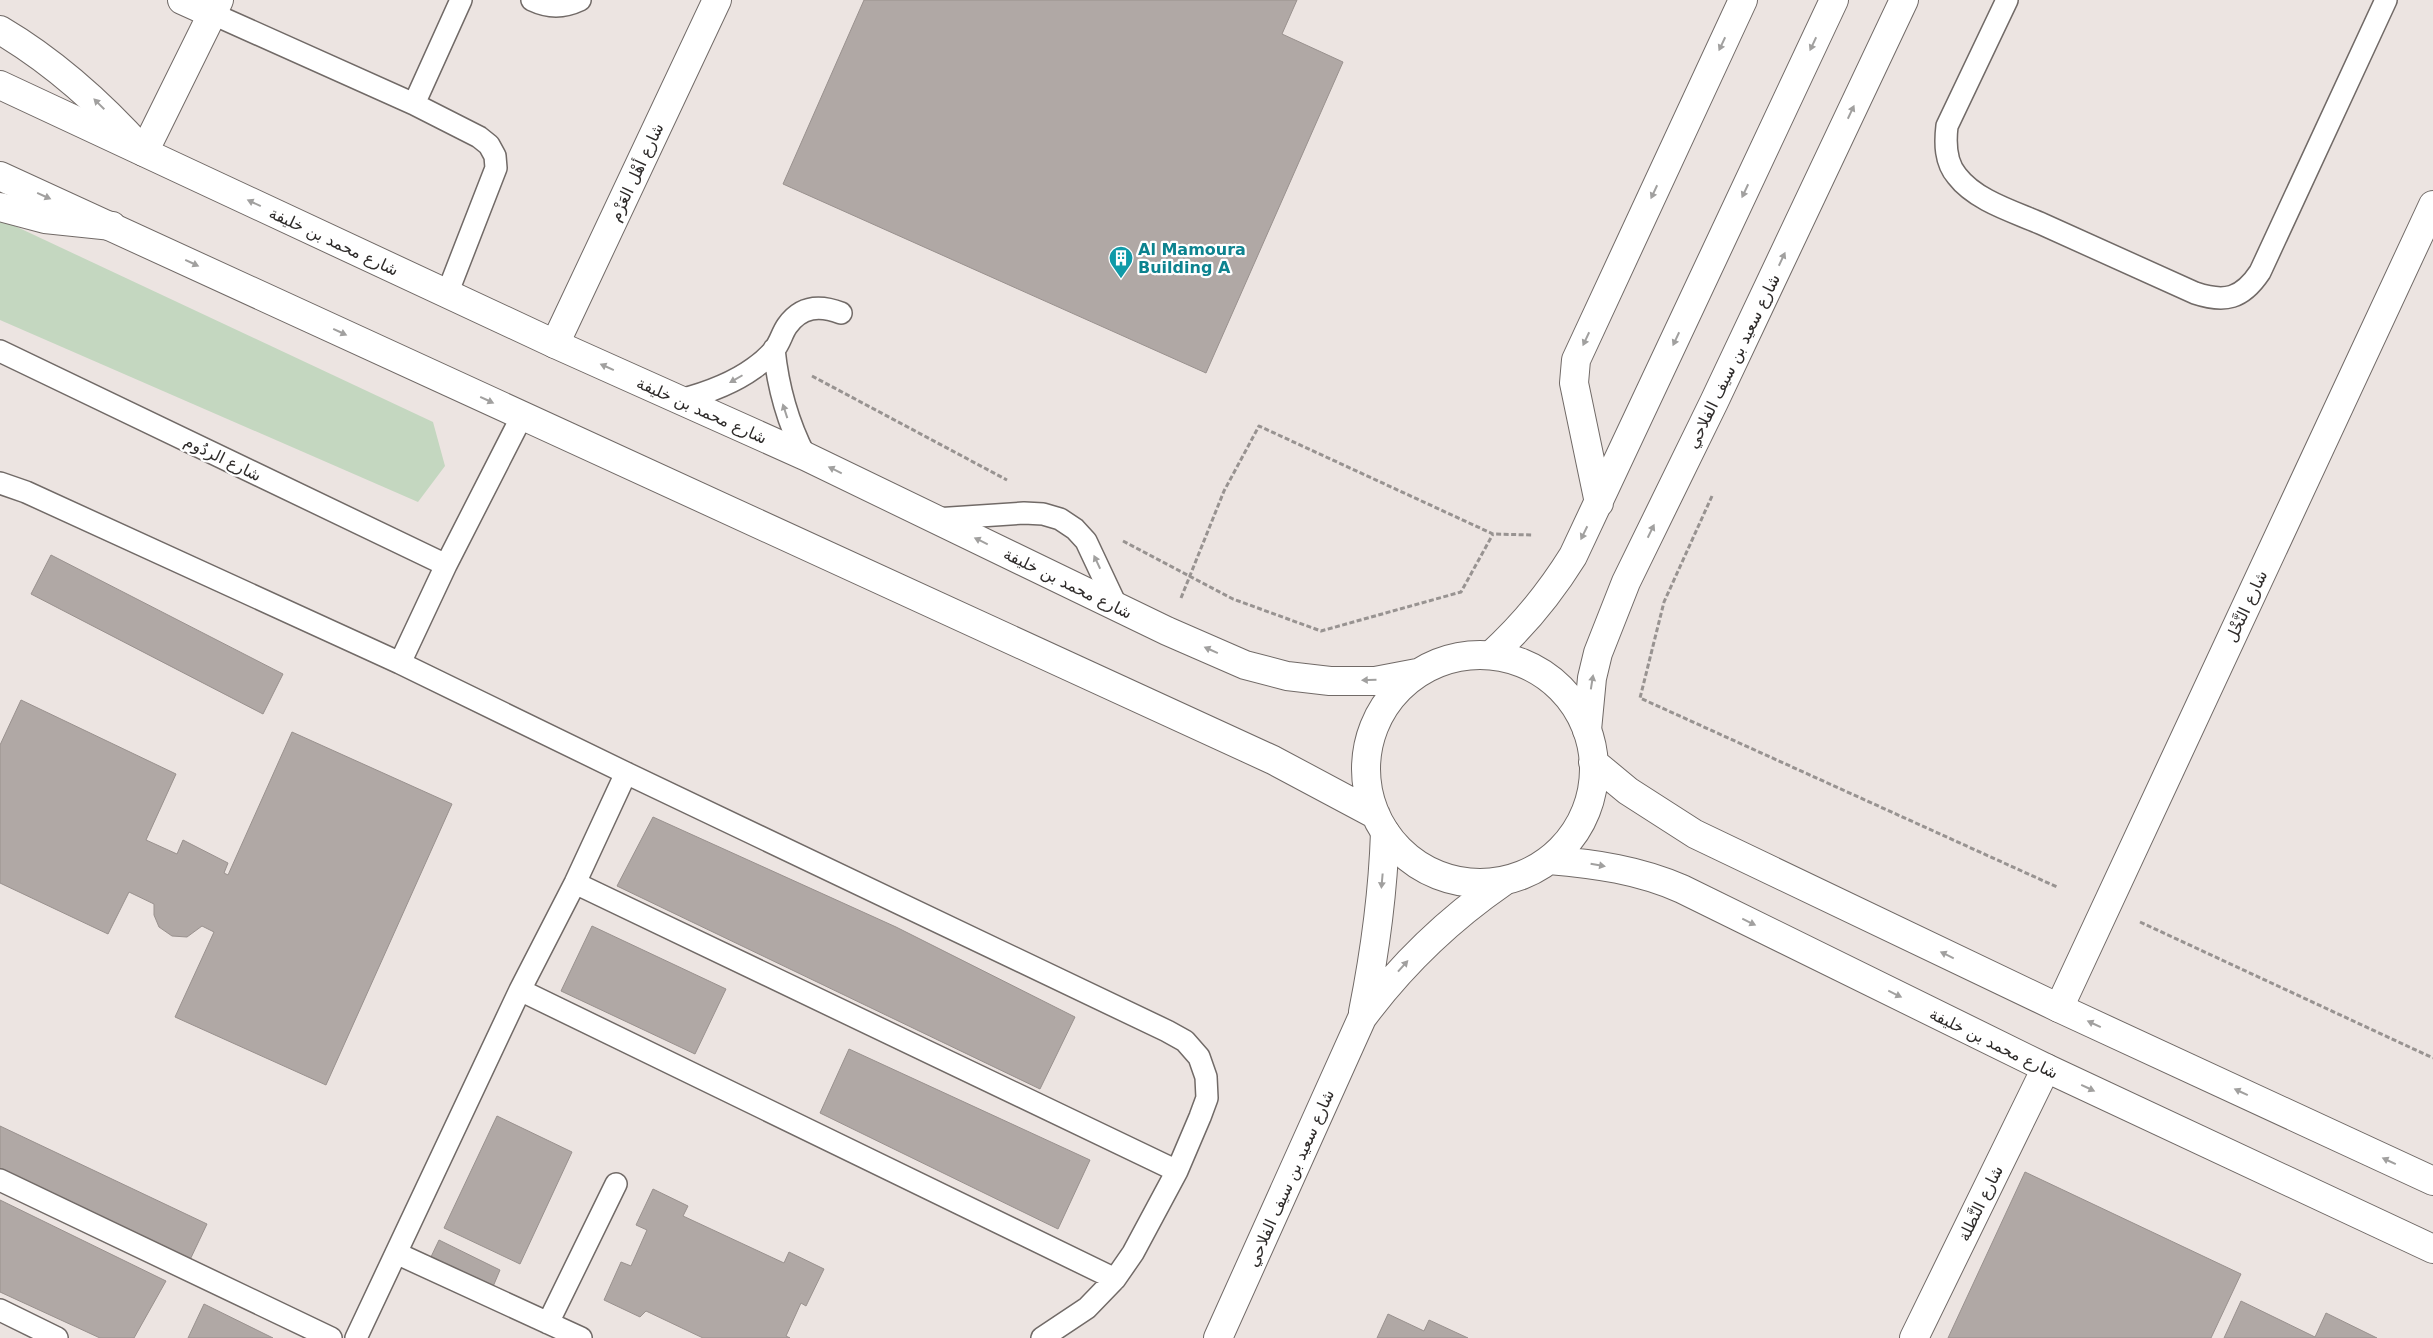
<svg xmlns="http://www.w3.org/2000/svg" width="2433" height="1338" viewBox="0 0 2433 1338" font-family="'DejaVu Sans','Noto Sans Arabic',sans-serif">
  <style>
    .green { fill: #c4d7c0 }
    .building { fill: #b0a8a5; stroke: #99918e }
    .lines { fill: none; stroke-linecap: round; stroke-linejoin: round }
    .service-casing { stroke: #716a67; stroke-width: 24 }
    .minor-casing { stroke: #716a67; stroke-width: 30 }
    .secondary-casing { stroke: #716a67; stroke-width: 30 }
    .primary-casing { stroke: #716a67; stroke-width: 30 }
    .path { stroke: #989391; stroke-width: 3; stroke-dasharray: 5 2.5; stroke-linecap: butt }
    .service { stroke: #fff; stroke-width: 21 }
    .minor { stroke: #fff; stroke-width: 28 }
    .secondary { stroke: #fff; stroke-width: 28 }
    .primary { stroke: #fff; stroke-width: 28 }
    .oneway { fill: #a1a09f }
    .labels { text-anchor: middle; stroke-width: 4.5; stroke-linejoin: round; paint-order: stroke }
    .street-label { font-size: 16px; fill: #2e2b2a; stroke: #fff }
    .culture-label { font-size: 16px; font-weight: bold; fill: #0d838f; stroke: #fff; text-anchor: start }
  </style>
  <rect width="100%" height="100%" fill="#ece4e1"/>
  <path class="green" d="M 0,219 L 433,422 L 445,466 L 418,502 L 0,320 Z"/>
  <path class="building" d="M 864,0 L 1297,0 L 1282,34 L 1343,62 L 1206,373 L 783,184 Z
    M 51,555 L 283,674 L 263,714 L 31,594 Z
    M 21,700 L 176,774 L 146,840 L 177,854 L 183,840 L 228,863 L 224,873 L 228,875 L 292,732 L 452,804 L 326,1085 L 175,1017 L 214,932 L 202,926 L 187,937 L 172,936 L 159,927 L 154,915 L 154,904 L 129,892 L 108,934 L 0,883 L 0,745 Z
    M 653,817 L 896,927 L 1075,1017 L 1040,1089 L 617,886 Z
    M 592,926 L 726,989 L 695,1054 L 561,991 Z
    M 849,1049 L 1090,1160 L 1058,1229 L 820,1113 Z
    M 497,1116 L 572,1152 L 520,1264 L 444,1228 Z
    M 0,1126 L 207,1224 L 188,1264 L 0,1174 Z
    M 2025,1172 L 2241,1274 L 2211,1338 L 1948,1338 Z
    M 653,1189 L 688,1206 L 683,1216 L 784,1263 L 789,1252 L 824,1269 L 806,1306 L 801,1303 L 786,1336 L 790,1338 L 703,1338 L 646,1311 L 640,1317 L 604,1300 L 621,1262 L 631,1266 L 647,1230 L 636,1225 Z
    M 0,1200 L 166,1281 L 134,1338 L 100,1338 L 0,1292 Z
    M 439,1240 L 500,1270 L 492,1289 L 430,1259 Z
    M 2241,1301 L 2315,1337 L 2326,1313 L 2377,1338 L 2224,1338 Z
    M 204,1304 L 273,1338 L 188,1338 Z
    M 1388,1314 L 1424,1331 L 1429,1320 L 1468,1338 L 1377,1338 Z"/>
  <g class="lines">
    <defs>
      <path id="service" d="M 532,0 C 549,8 563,8 580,0
        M 2007,0 L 1947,126 C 1945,143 1945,162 1957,176 C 1976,201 2015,212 2042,224 C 2093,247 2144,270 2195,293 C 2225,303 2242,299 2260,272 L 2386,0
        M 213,14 L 414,104 L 479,137 L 489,145 L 495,156 L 496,168 L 447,294
        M 414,104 L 461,0
        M 774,349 C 778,388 787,421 805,456
        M 0,351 L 446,565
        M 680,400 C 707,393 732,384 754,368 C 761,363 769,356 774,350 C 780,343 782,333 787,326 C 801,306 820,305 841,313
        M 0,483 L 26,492 L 400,663 L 626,773 L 1167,1031 L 1185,1041 L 1199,1057 L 1206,1077 L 1207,1098 L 1200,1117 L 1177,1171 L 1133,1253 L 1115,1279 L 1087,1308 L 1042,1338
        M 935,519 L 1024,513 L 1043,514 L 1060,519 L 1075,529 L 1086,541 L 1117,607
        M 400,663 L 446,565 L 522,416
        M 575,883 L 1177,1171
        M 520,990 L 1115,1279
        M 0,1180 L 331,1338
        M 396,1253 L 581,1338
        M 0,1310 L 57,1338
        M 548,1323 L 616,1184
        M 356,1338 L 520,990 L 575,883 L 626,773"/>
      <path id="minor" d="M 182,0 L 213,14
        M 144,152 L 219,0
        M 555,344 L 717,0
        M 1599,503 L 1574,383 L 1576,360 L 1743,0
        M 1491,655 C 1524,625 1550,593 1573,556 L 1834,0
        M 1587,730 L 1592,678 L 1598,653 L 1626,582 L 1714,402 L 1904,0
        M 2059,1008 L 2433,205
        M 1363,1012 C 1375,952 1383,893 1385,832
        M 1218,1338 L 1362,1018 C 1402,964 1448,920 1503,882
        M 1914,1338 L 2046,1068"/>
      <path id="secondary" d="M 0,85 L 555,344 L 805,456 L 1167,631 L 1245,665 L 1287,676 L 1330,681 L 1375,681 L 1417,673
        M 0,176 L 1273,760 L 1376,815
        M1366 769a114 114 0 1 1 228 0a114 114 0 1 1-228 0Z
        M 1593,762 L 1628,791 L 1695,834 L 2059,1008 L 2433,1181
        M 1549,860 C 1596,864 1639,870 1682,889 L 2046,1068 L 2433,1249"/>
      <path id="primary" d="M 0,30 C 56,63 101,104 144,152
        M 0,207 L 45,219 L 112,226"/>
    </defs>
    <use href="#service" class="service-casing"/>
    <use href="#minor" class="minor-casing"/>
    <use href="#secondary" class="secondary-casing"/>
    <use href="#primary" class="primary-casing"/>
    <path class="path" d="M 812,376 L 1007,480
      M 1712,496 L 1664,602 L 1640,698 L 2057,887
      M 1123,541 L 1233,599 L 1321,631 L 1461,592 L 1493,534
      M 1181,598 L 1224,491 L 1259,426 L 1493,534 L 1533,535
      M 2140,922 L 2433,1058"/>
    <use href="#service" class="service"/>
    <use href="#minor" class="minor"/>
    <use href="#secondary" class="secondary"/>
    <use href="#primary" class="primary"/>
  </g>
  <defs><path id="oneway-solid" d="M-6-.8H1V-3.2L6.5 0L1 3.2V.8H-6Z" transform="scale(1.25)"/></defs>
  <g class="oneway">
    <use href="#oneway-solid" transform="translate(1722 44) rotate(115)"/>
    <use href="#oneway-solid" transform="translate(1813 44) rotate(115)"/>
    <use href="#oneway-solid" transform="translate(99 104) rotate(-135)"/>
    <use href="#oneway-solid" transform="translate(1851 112) rotate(-65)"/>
    <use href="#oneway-solid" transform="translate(1745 191) rotate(115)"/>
    <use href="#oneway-solid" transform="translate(1654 192) rotate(115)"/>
    <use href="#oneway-solid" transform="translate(44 196) rotate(24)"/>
    <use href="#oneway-solid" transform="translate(254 203) rotate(-155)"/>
    <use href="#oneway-solid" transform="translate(1782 259) rotate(-65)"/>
    <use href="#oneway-solid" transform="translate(192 263) rotate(25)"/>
    <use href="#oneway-solid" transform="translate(340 332) rotate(25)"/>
    <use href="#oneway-solid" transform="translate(1586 339) rotate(115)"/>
    <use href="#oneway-solid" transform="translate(1676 339) rotate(115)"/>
    <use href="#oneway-solid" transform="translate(607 367) rotate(-156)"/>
    <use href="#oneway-solid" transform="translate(736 379) rotate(150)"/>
    <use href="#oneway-solid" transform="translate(487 400) rotate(25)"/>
    <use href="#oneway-solid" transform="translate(785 411) rotate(-108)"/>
    <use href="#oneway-solid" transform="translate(835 470) rotate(-154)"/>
    <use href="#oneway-solid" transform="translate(1651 531) rotate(-64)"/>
    <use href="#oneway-solid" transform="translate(1584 533) rotate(116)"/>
    <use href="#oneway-solid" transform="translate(981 541) rotate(-154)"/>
    <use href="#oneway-solid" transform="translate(1097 562) rotate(-115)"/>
    <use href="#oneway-solid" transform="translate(1211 650) rotate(-156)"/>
    <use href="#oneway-solid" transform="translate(1369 680) rotate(178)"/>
    <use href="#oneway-solid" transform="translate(1592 682) rotate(-81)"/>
    <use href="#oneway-solid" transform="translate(1598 865) rotate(10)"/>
    <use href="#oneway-solid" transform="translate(1382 881) rotate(95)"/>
    <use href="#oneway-solid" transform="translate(1749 922) rotate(26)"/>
    <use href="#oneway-solid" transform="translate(1947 955) rotate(-154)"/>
    <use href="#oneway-solid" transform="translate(1403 966) rotate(-48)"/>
    <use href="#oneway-solid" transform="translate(1895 994) rotate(26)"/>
    <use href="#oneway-solid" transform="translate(2094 1024) rotate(-155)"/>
    <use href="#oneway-solid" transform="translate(2088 1088) rotate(25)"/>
    <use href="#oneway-solid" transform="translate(2241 1092) rotate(-155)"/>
    <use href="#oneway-solid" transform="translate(2389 1161) rotate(-155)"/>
  </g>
  <defs>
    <symbol id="building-pin" viewBox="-11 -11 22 30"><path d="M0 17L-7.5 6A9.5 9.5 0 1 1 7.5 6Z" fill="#0f9aa8" stroke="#fff"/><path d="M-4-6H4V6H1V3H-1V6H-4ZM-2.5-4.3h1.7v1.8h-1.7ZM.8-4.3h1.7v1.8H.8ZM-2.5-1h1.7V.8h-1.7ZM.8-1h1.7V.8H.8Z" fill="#fff"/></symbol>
  </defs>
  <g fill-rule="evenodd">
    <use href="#building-pin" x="1107" y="244" width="28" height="38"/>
  </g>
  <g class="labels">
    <g class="street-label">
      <text transform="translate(636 172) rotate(-65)" y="6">شارع أهْل العَزْم</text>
      <text transform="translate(334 241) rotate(25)" y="6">شارع محمد بن خليفة</text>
      <text transform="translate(1733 361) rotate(-64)" y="6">شارع سعيد بن سيف الفلاحي</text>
      <text transform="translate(702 410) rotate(24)" y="6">شارع محمد بن خليفة</text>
      <text transform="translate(223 458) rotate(26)" y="6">شارع الردُوم</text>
      <text transform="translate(1068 583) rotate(26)" y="6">شارع محمد بن خليفة</text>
      <text transform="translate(2246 606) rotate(-65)" y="6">شارع النَّخْل</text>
      <text transform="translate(1994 1043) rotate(26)" y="6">شارع محمد بن خليفة</text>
      <text transform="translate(1290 1178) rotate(-66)" y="6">شارع سعيد بن سيف الفلاحي</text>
      <text transform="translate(1980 1203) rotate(-64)" y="6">شارع النَّطلة</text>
    </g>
    <g class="culture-label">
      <text x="1138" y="255">Al Mamoura<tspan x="1138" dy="18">Building A</tspan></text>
    </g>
  </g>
</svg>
